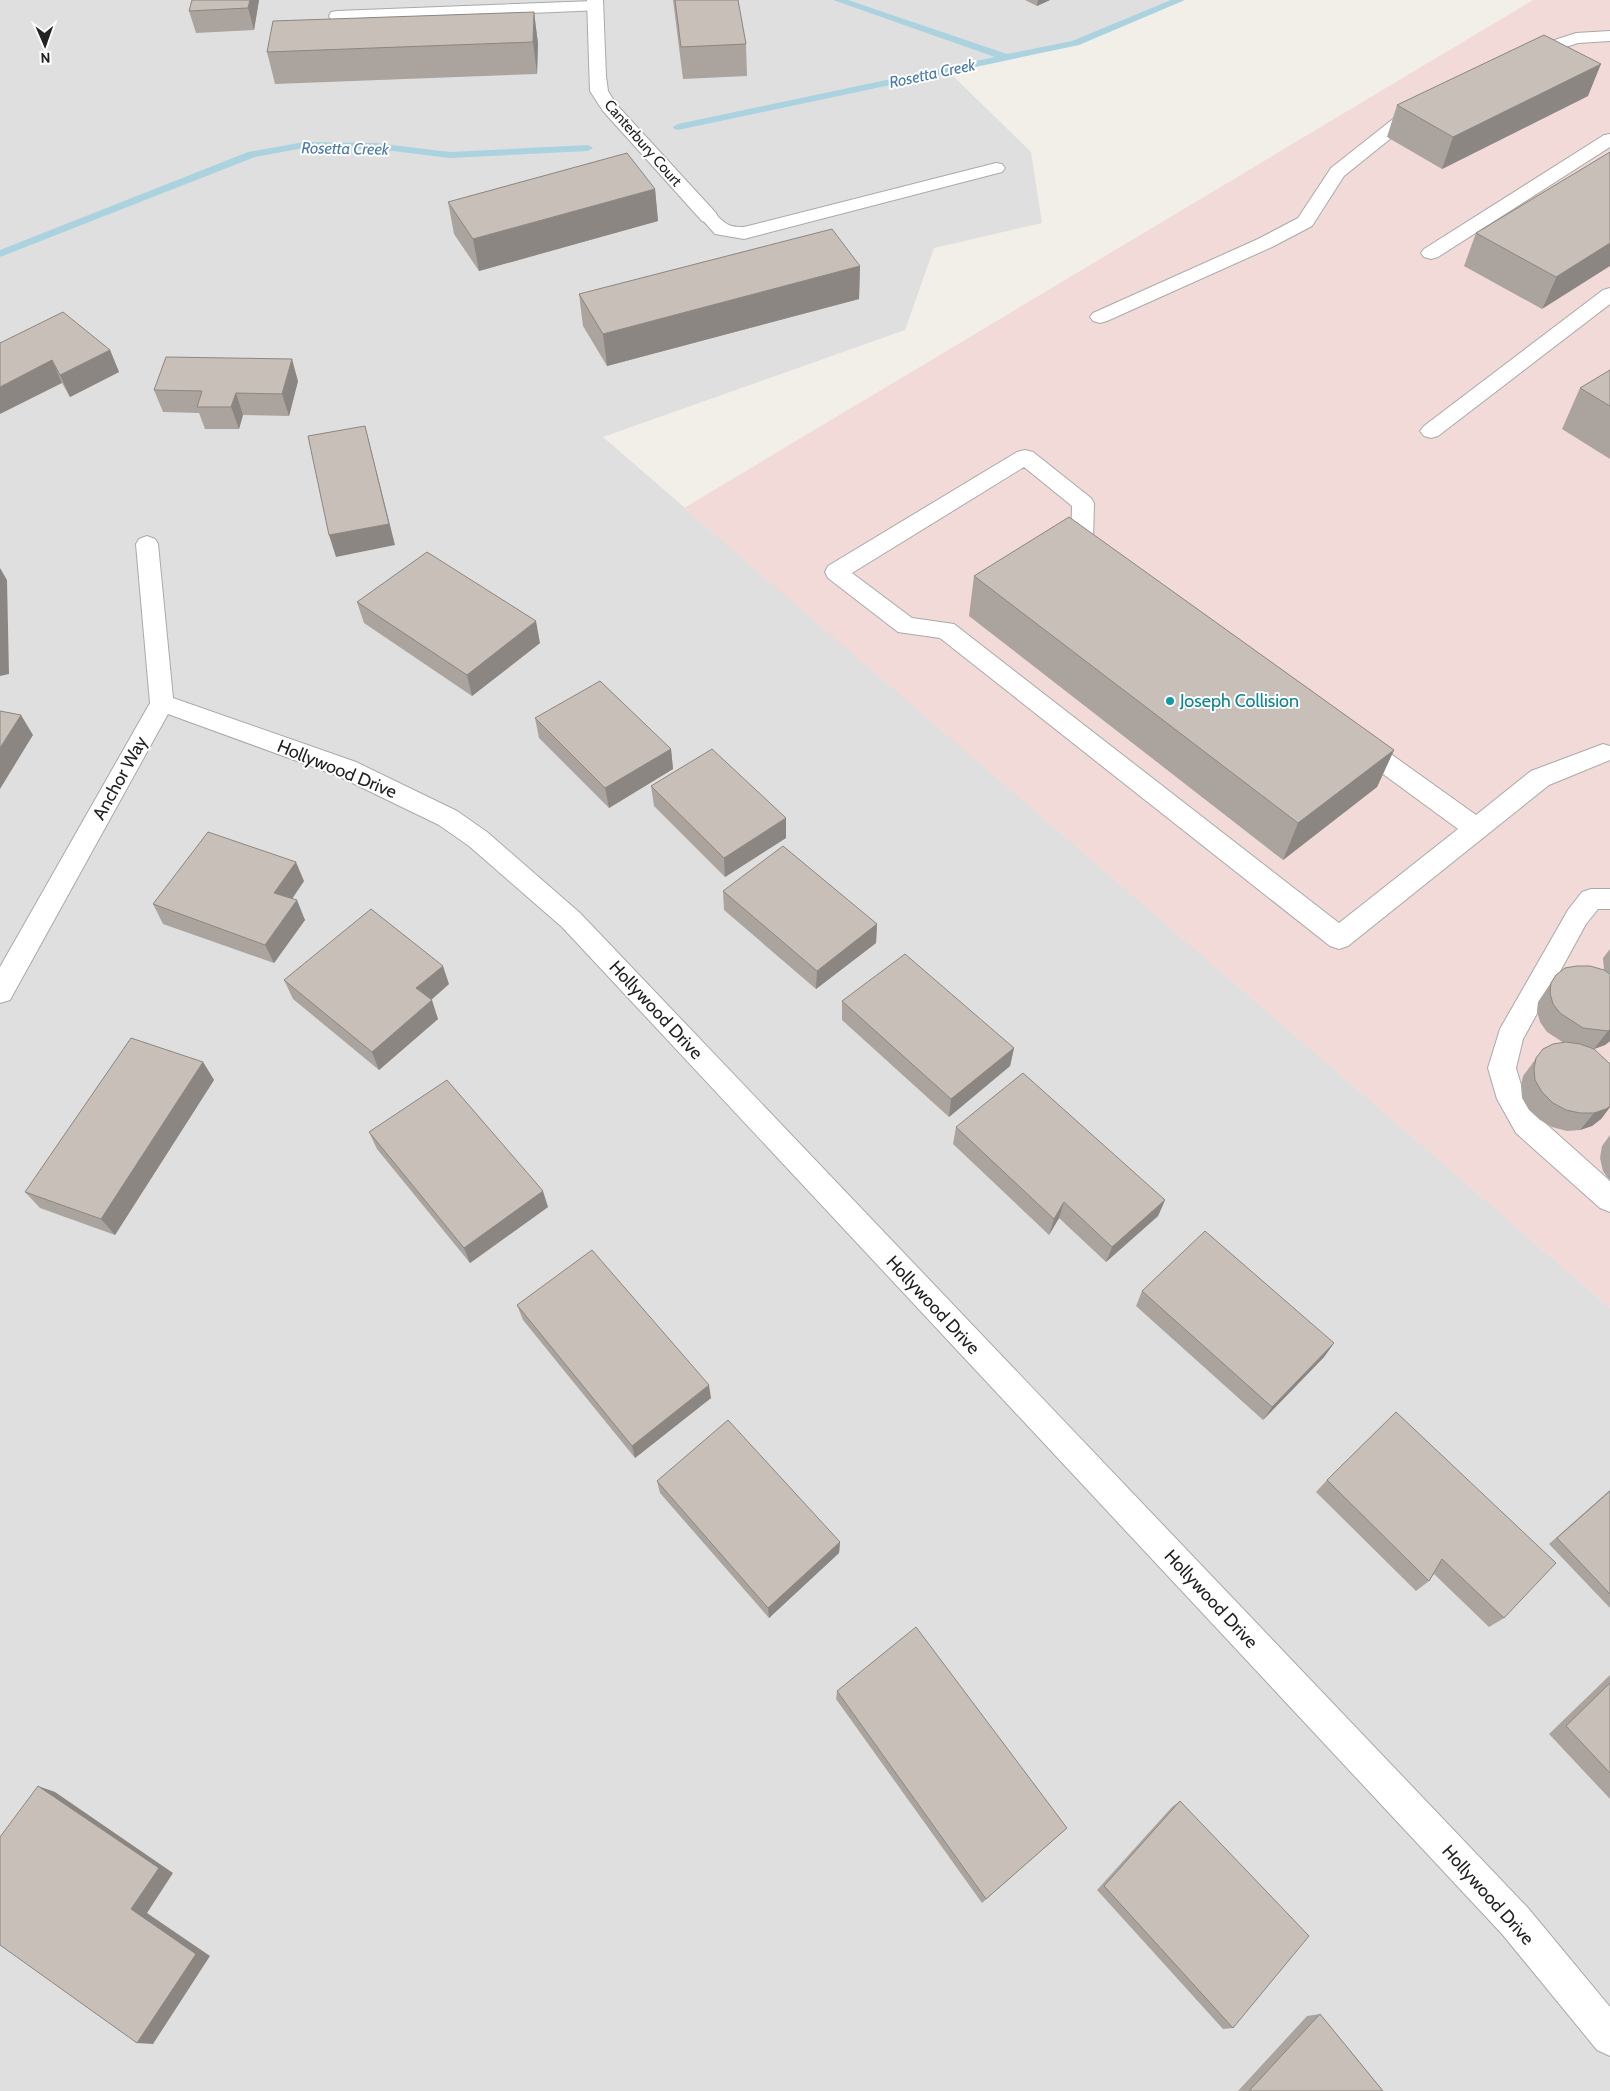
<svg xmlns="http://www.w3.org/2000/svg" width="1610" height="2091" viewBox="0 0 1610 2091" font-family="Cabin,sans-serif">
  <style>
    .residential { fill: #e0dfdf }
    .commercial { fill: #f2dad9 }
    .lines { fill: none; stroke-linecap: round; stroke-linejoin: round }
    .stream { fill: #aad3df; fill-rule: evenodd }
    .service-casing { stroke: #a9a9a9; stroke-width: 2 }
    .minor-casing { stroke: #a9a9a9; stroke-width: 2 }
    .service { fill: #fff; fill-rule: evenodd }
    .minor { fill: #fff; fill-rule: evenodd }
    .wall { fill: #aba49e }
    .shaded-wall { fill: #8b8681 }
    .building { fill: #c7bfb8; stroke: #8b8681 }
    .culture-dot { fill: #0f9aa8; stroke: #fff; stroke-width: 2 }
    .labels { text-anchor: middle; stroke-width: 4; stroke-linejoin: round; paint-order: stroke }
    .far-street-label { font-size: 15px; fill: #222; stroke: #fff }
    .far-water-label { font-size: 16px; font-style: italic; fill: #4a7aab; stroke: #fff }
    .culture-label { font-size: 18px; fill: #0d838f; stroke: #fff; text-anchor: start }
    .street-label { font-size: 18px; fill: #222; stroke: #fff }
  </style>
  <rect width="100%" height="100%" fill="#f2efe9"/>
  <path class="residential" d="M 0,0 L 1180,0 L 1075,43 L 948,71 L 1031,152 L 1042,223 L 934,248 L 905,330 L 603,437 L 1610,1308 L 1610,2091 L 0,2091 Z"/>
  <path class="commercial" d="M 1533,0 L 1610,0 L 1610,1308 L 684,508 Z"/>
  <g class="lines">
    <path class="stream" d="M 833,0 L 848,0 L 1007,54 L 1072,41 L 1171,0 L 1185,0 L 1079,45 L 678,130 L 674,129 L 673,127 L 678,124 L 995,57 Z
      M 304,142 L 376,143 L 450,152 L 588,145 L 593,148 L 588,151 L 450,158 L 376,149 L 304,148 L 255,157 L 0,257 L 0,250 L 248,152 Z"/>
    <defs>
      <path id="service" d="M 595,1 L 601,2 L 603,6 L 601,10 L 337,21 L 331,20 L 329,16 L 331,12 L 337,11 Z
        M 1610,31 L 1610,41 L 1578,43 L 1527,60 L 1521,59 L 1518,55 L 1521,51 L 1576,33 Z
        M 1421,106 L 1427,107 L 1430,111 L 1427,115 L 1405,127 L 1344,176 L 1312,226 L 1272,247 L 1107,321 L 1100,323 L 1093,321 L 1090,317 L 1093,313 L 1258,239 L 1298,218 L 1331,168 L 1393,119 Z
        M 1610,134 L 1610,147 L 1438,257 L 1431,259 L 1424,257 L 1421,253 L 1424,249 L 1604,135 Z
        M 996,163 L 1002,164 L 1005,168 L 1002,172 L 744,239 L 715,234 L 700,217 L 702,213 C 716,210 717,218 727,224 C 731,227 739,227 744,227 Z
        M 1610,288 L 1610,304 L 1438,436 L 1431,438 L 1424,436 L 1420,431 L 1424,426 L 1603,290 Z
        M 1025,450 L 1033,452 L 1091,498 L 1094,503 L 1093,541 L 1104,549 L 1107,554 L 1104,559 C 1091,563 1078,556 1071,544 L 1072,506 L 1024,467 L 852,573 L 912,618 L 954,624 L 1339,923 L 1458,829 L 1349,749 L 1346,743 L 1349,737 L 1358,734 L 1367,737 L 1476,815 L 1531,771 L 1603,744 L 1610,746 L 1610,760 L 1549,785 L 1348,946 L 1339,949 L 1330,946 L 940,638 L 898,632 L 828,578 L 825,572 L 828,566 L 1017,452 Z
        M 1591,889 L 1610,889 L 1610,909 L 1598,909 L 1586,924 L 1523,1039 L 1516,1068 L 1524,1095 L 1536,1115 L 1610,1181 L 1610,1212 L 1600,1208 L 1516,1133 L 1497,1099 L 1488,1068 L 1500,1029 L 1568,910 L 1582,892 Z"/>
      <path id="minor" d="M 587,0 L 603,0 L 606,76 L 608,91 L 616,104 L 716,213 L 718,217 L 716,221 L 709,223 L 702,221 L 603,111 L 590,91 Z
        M 147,536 L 155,539 L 158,544 L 173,698 L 356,762 L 457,811 L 487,832 L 580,913 L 1528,1908 L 1610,2007 L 1610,2056 L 1597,2050 L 1502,1934 L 562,927 L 469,846 L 439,825 L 338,776 L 168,714 L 10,1000 L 0,1003 L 0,967 L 150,703 L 136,544 L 139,539 Z"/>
    </defs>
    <use href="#service" class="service-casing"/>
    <use href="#minor" class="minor-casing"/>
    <use href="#service" class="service"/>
    <use href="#minor" class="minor"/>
  </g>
  <path class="wall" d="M 259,0 L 254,30 L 196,33 L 189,11 Z
    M 673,0 L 738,0 L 746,44 L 747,76 L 683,79 Z
    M 1025,0 L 1050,0 L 1037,6 Z
    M 534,12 L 538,44 L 537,74 L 275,84 L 267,52 Z
    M 1588,96 L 1442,169 L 1387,137 L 1397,105 Z
    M 1610,152 L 1542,309 L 1464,266 L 1476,233 Z
    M 655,189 L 658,221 L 479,271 L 454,234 L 448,202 Z
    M 860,266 L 859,299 L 607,366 L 583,326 L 579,294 Z
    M 0,343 L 110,350 L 119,372 L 70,397 L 62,383 Z
    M 1610,370 L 1610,459 L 1562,429 L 1580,388 Z
    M 298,381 L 289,416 L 243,415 L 239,429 L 205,429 L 199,413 L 163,412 L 154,390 Z
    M 974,576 L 1394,750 L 1377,787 L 1283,860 L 969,616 Z
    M 357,602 L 540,643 L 472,696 L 364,623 Z
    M 535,718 L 671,749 L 673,769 L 609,808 L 539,738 Z
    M 651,786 L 786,818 L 786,838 L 725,877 L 654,806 Z
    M 304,881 L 292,899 L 305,920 L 274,963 L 163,924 L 153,904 Z
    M 723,891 L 877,924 L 876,943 L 816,989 L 724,910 Z
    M 1610,949 L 1610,1041 L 1605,1045 L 1594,1049 L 1591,1049 L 1610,1064 L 1610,1107 L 1601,1119 L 1592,1126 L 1580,1130 L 1567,1131 L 1552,1127 L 1540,1120 L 1529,1110 L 1522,1098 L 1521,1086 L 1523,1076 L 1543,1049 L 1564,1043 L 1547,1032 L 1540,1022 L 1537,1011 L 1538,1002 L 1556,975 L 1604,970 L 1603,958 Z
    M 284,980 L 449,984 L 431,1000 L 438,1019 L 379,1070 L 293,999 Z
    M 842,1001 L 1014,1048 L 1010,1066 L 949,1117 L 842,1020 Z
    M 203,1062 L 214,1080 L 115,1235 L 40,1208 L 25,1192 Z
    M 956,1127 L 1165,1200 L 1158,1216 L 1106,1262 L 1059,1218 L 1049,1235 L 953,1144 Z
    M 369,1132 L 548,1207 L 470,1263 L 377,1149 Z
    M 1610,1135 L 1610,1181 L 1603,1171 L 1600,1158 L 1602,1146 Z
    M 1142,1291 L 1334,1343 L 1324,1357 L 1263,1420 L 1136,1306 Z
    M 517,1305 L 711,1398 L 635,1458 L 523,1320 Z
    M 1396,1412 L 1504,1618 L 1489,1627 L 1434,1574 L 1429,1581 L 1416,1591 L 1316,1492 L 1327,1480 Z
    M 657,1481 L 840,1542 L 839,1553 L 769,1618 L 660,1493 Z
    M 1610,1490 L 1610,1608 L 1549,1544 Z
    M 1610,1675 L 1610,1799 L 1549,1734 Z
    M 837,1691 L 1067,1828 L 982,1903 L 836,1699 Z
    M 1180,1801 L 1233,2028 L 1223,2029 L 1097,1890 L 1172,1807 Z
    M 1320,2014 L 1383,2091 L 1238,2091 L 1307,2016 Z"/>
  <path class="shaded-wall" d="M 250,0 L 259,0 L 254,30 L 248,8 Z
    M 1038,0 L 1050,0 L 1037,6 Z
    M 534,12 L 538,44 L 537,74 L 533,42 Z
    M 1601,64 L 1588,96 L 1442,169 L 1453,137 Z
    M 655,189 L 658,221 L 479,271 L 473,239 Z
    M 1610,243 L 1610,266 L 1542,309 L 1556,277 Z
    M 860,266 L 859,299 L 607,366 L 603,334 Z
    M 110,350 L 119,372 L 70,397 L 60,375 Z
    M 292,359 L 298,381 L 289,416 L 282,394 Z
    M 52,360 L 62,383 L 0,414 L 0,387 Z
    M 236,393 L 243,415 L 239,429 L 231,407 Z
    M 365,426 L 395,545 L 336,557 L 329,535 Z
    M 0,568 L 7,580 L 9,674 L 0,676 Z
    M 536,621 L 540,643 L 472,696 L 467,675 Z
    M 21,715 L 33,735 L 0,789 L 0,748 Z
    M 671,749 L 673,769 L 609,808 L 605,788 Z
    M 1394,750 L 1377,787 L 1283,860 L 1298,823 Z
    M 786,818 L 786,838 L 725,877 L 724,858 Z
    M 296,862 L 304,881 L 283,912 L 274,893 Z
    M 297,900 L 305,920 L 274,963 L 265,945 Z
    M 877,924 L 876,943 L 816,989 L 817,971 Z
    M 443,966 L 449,984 L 423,1007 L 416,988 Z
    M 432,1000 L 438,1019 L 379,1070 L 372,1052 Z
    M 1610,1030 L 1610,1041 L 1605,1045 L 1594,1049 L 1608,1031 Z
    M 1014,1048 L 1010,1066 L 949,1117 L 951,1099 Z
    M 203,1062 L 214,1080 L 115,1235 L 101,1219 Z
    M 1610,1106 L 1610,1107 L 1601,1119 L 1592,1126 L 1580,1130 L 1594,1113 Z
    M 543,1191 L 548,1207 L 470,1263 L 464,1248 Z
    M 1165,1200 L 1158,1216 L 1106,1262 L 1112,1247 Z
    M 1064,1202 L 1059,1218 L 1049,1235 L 1054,1219 Z
    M 1334,1343 L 1324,1357 L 1263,1420 L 1272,1407 Z
    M 709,1385 L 711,1398 L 635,1458 L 632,1446 Z
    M 840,1542 L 839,1553 L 769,1618 L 768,1608 Z
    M 38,1786 L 55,1792 L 173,1873 L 147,1913 L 210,1956 L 153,2044 L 137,2043 Z"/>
  <path class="building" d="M 192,0 L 250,0 L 248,8 L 189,11 Z
    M 675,0 L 738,0 L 746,44 L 681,47 Z
    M 534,12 L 533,42 L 267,52 L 273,21 Z
    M 1544,35 L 1601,64 L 1453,137 L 1397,105 Z
    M 1610,152 L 1610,243 L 1556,277 L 1476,233 Z
    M 627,153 L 655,189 L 473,239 L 448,202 Z
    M 832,229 L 860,266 L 603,334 L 579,294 Z
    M 63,312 L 110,350 L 60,375 L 52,360 L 0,387 L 0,343 Z
    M 166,357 L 292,359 L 282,394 L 236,393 L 231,407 L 197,407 L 202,391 L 154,390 Z
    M 1610,370 L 1610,406 L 1580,388 Z
    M 365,426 L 389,524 L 329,535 L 308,436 Z
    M 1069,517 L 1394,750 L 1298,823 L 974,576 Z
    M 427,552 L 536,621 L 467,675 L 357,602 Z
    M 600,681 L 671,749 L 605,788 L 535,718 Z
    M 0,711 L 21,715 L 0,748 Z
    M 712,749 L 786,818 L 724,858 L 651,786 Z
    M 208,832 L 296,862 L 274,893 L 297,900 L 265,945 L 153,904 Z
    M 783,846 L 877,924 L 817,971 L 723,891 Z
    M 371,909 L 443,966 L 416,988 L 432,1000 L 372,1052 L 284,980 Z
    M 905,954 L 1014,1048 L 951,1099 L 842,1001 Z
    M 1577,966 L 1590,966 L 1604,970 L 1610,974 L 1610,1030 L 1608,1031 L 1583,1028 L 1560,1013 L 1553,1004 L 1550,993 L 1551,983 L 1556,975 L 1565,968 Z
    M 131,1038 L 203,1062 L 101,1219 L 25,1192 Z
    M 1566,1042 L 1580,1044 L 1594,1049 L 1610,1064 L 1610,1106 L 1606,1109 L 1594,1113 L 1580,1113 L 1566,1110 L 1553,1103 L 1542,1092 L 1535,1080 L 1534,1069 L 1536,1058 L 1543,1049 L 1553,1044 Z
    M 1023,1073 L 1165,1200 L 1112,1247 L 1064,1202 L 1054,1219 L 956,1127 Z
    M 447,1080 L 543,1191 L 464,1248 L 369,1132 Z
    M 1205,1231 L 1334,1343 L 1272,1407 L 1142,1291 Z
    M 592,1250 L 709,1385 L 632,1446 L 517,1305 Z
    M 1396,1412 L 1556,1563 L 1504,1618 L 1442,1559 L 1429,1581 L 1327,1480 Z
    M 728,1420 L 840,1542 L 768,1608 L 657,1481 Z
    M 1610,1491 L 1610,1594 L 1557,1538 Z
    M 916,1627 L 1067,1828 L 986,1899 L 837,1691 Z
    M 1610,1683 L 1610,1773 L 1566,1726 Z
    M 38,1786 L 159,1868 L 131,1909 L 196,1954 L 137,2043 L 0,1945 L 0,1837 Z
    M 1180,1801 L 1309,1936 L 1233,2028 L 1104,1886 Z
    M 1320,2014 L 1383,2091 L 1249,2091 Z"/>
  <circle class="culture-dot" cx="1170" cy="701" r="5"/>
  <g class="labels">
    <g class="far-street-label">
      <text transform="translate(643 143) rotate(49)" y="5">Canterbury Court</text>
    </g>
    <g class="far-water-label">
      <text transform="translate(932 73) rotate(-12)" y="6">Rosetta Creek</text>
      <text transform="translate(345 148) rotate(1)" y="6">Rosetta Creek</text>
    </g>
    <g class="culture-label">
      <text x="1180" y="707">Joseph Collision</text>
    </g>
    <g class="street-label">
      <text transform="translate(337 769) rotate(22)" y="6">Hollywood Drive</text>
      <text transform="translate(120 778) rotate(-61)" y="6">Anchor Way</text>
      <text transform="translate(656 1010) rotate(47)" y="6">Hollywood Drive</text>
      <text transform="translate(933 1305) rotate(47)" y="6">Hollywood Drive</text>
      <text transform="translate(1211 1599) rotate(47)" y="6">Hollywood Drive</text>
      <text transform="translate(1488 1895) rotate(48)" y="6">Hollywood Drive</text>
    </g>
  </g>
  <g transform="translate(45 45) rotate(178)" stroke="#ffffff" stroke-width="4" paint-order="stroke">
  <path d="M0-4L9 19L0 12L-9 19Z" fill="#222222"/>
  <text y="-8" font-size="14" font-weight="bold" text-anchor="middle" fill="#222222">N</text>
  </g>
</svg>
